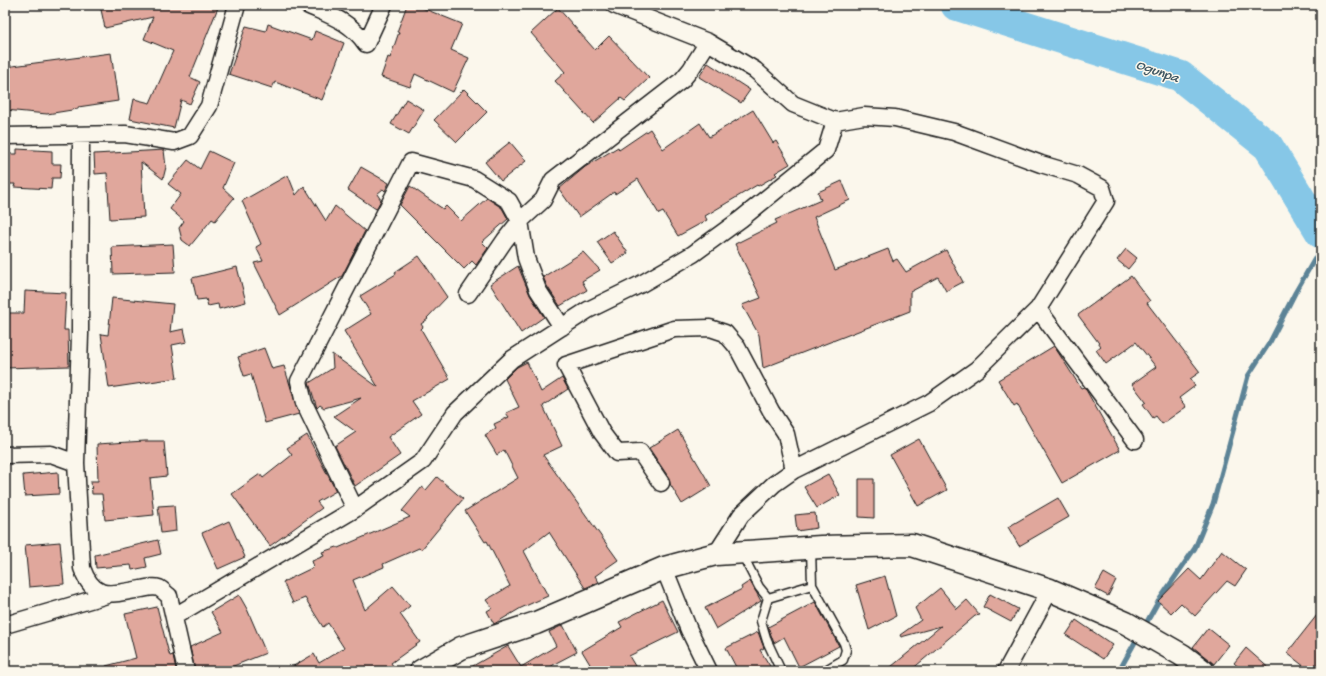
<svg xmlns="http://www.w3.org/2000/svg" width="1326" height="676" viewBox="0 0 1326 676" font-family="'Gochi Hand',sans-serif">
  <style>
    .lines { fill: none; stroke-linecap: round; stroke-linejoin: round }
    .stream { stroke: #5c8396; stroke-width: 5 }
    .river { stroke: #86c7e7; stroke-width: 31 }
    .building { fill: #e0a79c; stroke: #1c1c1c }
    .lane-casing { stroke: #1c1c1c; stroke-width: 11 }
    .street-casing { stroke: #1c1c1c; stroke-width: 19 }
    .secondary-casing { stroke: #1c1c1c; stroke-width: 25 }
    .lane { stroke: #fbf7ec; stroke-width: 8 }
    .street { stroke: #fbf7ec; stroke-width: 16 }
    .secondary { stroke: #fbf7ec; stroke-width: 22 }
    .labels { text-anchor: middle; stroke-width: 3; stroke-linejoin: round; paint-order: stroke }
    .water-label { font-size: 14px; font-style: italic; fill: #415863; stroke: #fbf7ec }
  </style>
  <rect width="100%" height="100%" fill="#fbf7ec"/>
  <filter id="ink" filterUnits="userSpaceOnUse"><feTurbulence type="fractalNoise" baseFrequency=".025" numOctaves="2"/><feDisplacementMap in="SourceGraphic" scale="8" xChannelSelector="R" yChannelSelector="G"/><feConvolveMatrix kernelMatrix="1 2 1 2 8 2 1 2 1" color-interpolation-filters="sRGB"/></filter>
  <g filter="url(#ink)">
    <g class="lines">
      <path class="stream" d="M 1144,627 L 1158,602 L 1195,548 L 1213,504 L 1248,376 L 1270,342 L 1295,293 L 1321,248
        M 1119,671 L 1139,635"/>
      <path class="river" d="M 956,5 L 1180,76 L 1268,146 L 1321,233"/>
    </g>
    <path class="building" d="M 100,5 L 219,5 L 190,77 L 200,82 L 190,104 L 181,100 L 174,128 L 130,119 L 134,99 L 150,103 L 173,51 L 144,39 L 153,17 L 105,28 Z
      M 407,5 L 415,5 L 462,24 L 451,50 L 469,58 L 453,92 L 415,74 L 410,87 L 381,77 L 388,57 L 390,58 L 399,32 L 397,32 Z
      M 558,8 L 595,50 L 609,36 L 649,78 L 625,101 L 621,98 L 593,123 L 555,81 L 565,72 L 531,33 Z
      M 268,24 L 312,40 L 315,31 L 344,43 L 322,100 L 275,82 L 272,88 L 229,74 L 246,26 L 266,31 Z
      M 111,53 L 118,101 L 78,107 L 78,109 L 47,114 L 5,110 L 5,67 Z
      M 708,63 L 750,90 L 741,103 L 699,77 Z
      M 464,89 L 487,112 L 457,142 L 434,120 Z
      M 406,99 L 424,110 L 409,134 L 391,124 Z
      M 753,110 L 773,143 L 776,141 L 790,164 L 775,173 L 777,175 L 758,186 L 757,185 L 705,216 L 707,220 L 678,236 L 663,212 L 659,214 L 638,179 L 615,194 L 614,192 L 579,217 L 559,189 L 585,167 L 618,147 L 619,150 L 650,129 L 663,149 L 700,123 L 709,137 Z
      M 510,142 L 526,161 L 501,181 L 485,162 Z
      M 17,149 L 52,151 L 52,164 L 61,164 L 60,178 L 52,178 L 51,189 L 14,187 L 15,184 L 5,184 L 5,154 L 17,154 Z
      M 164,150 L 166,167 L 163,179 L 141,162 L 144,217 L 110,219 L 107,173 L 95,174 L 94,154 Z
      M 209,151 L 234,163 L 223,188 L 234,198 L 215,221 L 212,219 L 190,246 L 182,240 L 179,228 L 184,221 L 170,209 L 181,194 L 168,184 L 188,160 L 200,169 Z
      M 361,167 L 389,183 L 385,191 L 383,189 L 377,194 L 381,200 L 376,209 L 348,190 Z
      M 288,175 L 296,195 L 304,186 L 326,221 L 335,206 L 365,231 L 342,276 L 280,315 L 254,263 L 263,261 L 256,247 L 261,244 L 242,201 Z
      M 842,181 L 850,200 L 814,217 L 835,270 L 888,249 L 893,261 L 897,259 L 906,272 L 946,250 L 963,282 L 946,291 L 938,277 L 910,292 L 910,311 L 763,368 L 759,335 L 742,305 L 761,298 L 735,244 L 777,223 L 775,220 L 821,200 L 818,192 Z
      M 410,186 L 443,209 L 446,206 L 461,221 L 487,198 L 502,208 L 508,219 L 482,242 L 488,248 L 476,265 L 472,261 L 464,269 L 400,205 Z
      M 613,231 L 628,253 L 612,263 L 597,242 Z
      M 173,244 L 175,272 L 113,274 L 112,247 Z
      M 1126,249 L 1137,258 L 1128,269 L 1117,260 Z
      M 583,252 L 600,270 L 582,281 L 587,290 L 560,306 L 547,286 L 543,277 Z
      M 419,256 L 447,297 L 427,318 L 428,319 L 421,324 L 423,327 L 421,329 L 450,379 L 412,401 L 421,414 L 388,437 L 400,455 L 355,486 L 335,446 L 356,432 L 334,416 L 361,398 L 324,408 L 320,405 L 317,408 L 309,383 L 333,368 L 332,354 L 378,387 L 344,331 L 371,314 L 360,296 L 396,274 L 395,272 Z
      M 518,266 L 530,295 L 544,317 L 521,333 L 490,284 Z
      M 237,267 L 246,302 L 219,309 L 218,304 L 208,306 L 206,299 L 197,300 L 192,278 Z
      M 1131,276 L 1150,301 L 1147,303 L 1200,372 L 1190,379 L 1195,386 L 1179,398 L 1186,407 L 1162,424 L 1156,416 L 1153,418 L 1143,404 L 1146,402 L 1132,384 L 1156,367 L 1136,342 L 1106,364 L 1096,350 L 1101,346 L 1078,315 Z
      M 25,291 L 66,293 L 64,330 L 68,330 L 69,366 L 5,368 L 5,313 L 24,313 Z
      M 112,298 L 173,304 L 170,332 L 184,329 L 187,342 L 172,345 L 177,378 L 109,388 L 101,334 L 108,335 Z
      M 1054,346 L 1081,388 L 1084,387 L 1085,388 L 1120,450 L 1062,483 L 1017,404 L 1014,406 L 998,380 Z
      M 264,348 L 272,369 L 284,366 L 299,414 L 265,423 L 251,374 L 244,376 L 238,357 Z
      M 527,362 L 541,392 L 562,378 L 568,389 L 543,406 L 562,446 L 543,455 L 618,560 L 595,576 L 599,582 L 585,588 L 549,532 L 524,551 L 548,596 L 521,608 L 494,624 L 487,611 L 492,608 L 486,600 L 510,586 L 487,541 L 485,542 L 465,511 L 518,478 L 504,450 L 497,455 L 485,435 L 496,428 L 494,424 L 509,417 L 506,413 L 519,407 L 505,379 L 517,367 Z
      M 678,430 L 711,486 L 682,504 L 670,484 L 669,478 L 649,448 Z
      M 307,435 L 336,491 L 317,502 L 322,508 L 270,546 L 232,494 L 260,474 L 263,478 L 292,455 L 287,448 Z
      M 919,439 L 947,490 L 918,506 L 890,455 Z
      M 145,441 L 164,441 L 167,476 L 150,478 L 154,515 L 105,520 L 102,494 L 92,494 L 91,481 L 98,481 L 97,444 Z
      M 58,472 L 59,494 L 25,496 L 23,475 Z
      M 828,474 L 840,495 L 817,508 L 804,487 Z
      M 437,477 L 463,499 L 421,550 L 419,548 L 383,564 L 384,567 L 353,580 L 365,610 L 393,586 L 410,606 L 400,614 L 420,642 L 391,663 L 397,671 L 285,671 L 314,654 L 319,663 L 344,648 L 328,623 L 323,627 L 305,598 L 293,603 L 283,582 L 314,567 L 312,561 L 324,556 L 322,552 L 337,547 L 338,548 L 410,517 L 402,511 L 422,487 L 426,490 Z
      M 859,479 L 874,479 L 874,518 L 859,517 Z
      M 1058,498 L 1069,517 L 1019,546 L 1008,527 Z
      M 174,505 L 176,531 L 161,533 L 158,506 Z
      M 815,513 L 817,528 L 797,531 L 795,515 Z
      M 229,521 L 245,557 L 218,569 L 202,533 Z
      M 158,540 L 161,554 L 145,558 L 147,567 L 132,570 L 131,565 L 96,568 L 95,555 Z
      M 60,542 L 64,584 L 29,587 L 25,545 Z
      M 1222,551 L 1246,570 L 1235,586 L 1227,581 L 1195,616 L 1181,603 L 1171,613 L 1158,601 L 1189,569 L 1201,580 Z
      M 1104,573 L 1116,580 L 1108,596 L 1095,589 Z
      M 885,576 L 896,616 L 869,630 L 856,585 Z
      M 750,581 L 761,601 L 716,629 L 705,608 L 742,589 L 741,587 Z
      M 940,588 L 957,609 L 967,600 L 980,615 L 975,616 L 910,671 L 886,671 L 941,626 L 901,637 L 900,635 L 921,620 L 915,608 Z
      M 990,594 L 1018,609 L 1011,622 L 983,607 Z
      M 239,595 L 247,609 L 266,653 L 221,671 L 195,671 L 190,647 L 223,632 L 211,612 Z
      M 662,600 L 678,632 L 629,656 L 638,671 L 594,671 L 582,651 L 622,627 L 619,622 Z
      M 815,602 L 839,646 L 799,667 L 784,637 L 774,643 L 768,627 Z
      M 157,607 L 168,650 L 170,656 L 173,655 L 176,669 L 174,671 L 106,671 L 106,666 L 136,658 L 125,614 Z
      M 1321,610 L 1321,671 L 1310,671 L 1287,653 Z
      M 1076,620 L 1113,645 L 1103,659 L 1066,635 Z
      M 563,625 L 577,652 L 556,663 L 545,671 L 464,671 L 508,646 L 521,667 L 556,646 L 549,632 Z
      M 1208,628 L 1229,645 L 1214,664 L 1193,647 Z
      M 758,632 L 764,648 L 760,650 L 773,671 L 738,671 L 726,648 Z
      M 1246,648 L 1272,671 L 1243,671 L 1234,663 Z"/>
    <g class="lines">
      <defs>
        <path id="lane" d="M 742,554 L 759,587 L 768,598 L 812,585 L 811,548
          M 812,585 L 844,643 L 846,650 L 843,660 L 824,671
          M 768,598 L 761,621 L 767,641 L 781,671"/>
        <path id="street" d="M 307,5 C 331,16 350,21 366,44 L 384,5
          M 614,5 L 708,42 L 755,70 L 793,104 L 835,121 L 864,116 L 895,118 L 954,132 L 1041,164 L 1078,175 L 1102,188 L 1106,201 L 1038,309 L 977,369 L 929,403 L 794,470 L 774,484 L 741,515 L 716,554
          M 5,136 L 125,134 L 174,142 L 190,136 L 209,106 L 237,5
          M 81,136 L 80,334 L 76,463 L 82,568 C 94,602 112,594 141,589 C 147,588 153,586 159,588 C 163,590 166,594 169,596 L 186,671
          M 468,294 L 505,240 L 520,221 L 543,200 L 553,180 L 682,80 L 691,69 L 708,42
          M 1038,309 L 1135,440
          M 5,455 L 51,454 L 76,463
          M 661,483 L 640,452 L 617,453 L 602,433 L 566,365 L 674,329 L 710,328 L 725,333 L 737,347 L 771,411 L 786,434 L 794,470
          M 355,509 L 304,403 L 299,381 L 411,162 L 474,179 L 509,201 L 520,221 L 526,258 L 538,290 L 562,327
          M 664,568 L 689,630 L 709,671
          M 175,616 L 355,509 L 423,461 L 455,413 L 512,359 L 588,310 L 641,284 L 693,254 L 741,219 L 826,150 L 835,121
          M 5,625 L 107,595
          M 1006,671 L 1050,590"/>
        <path id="secondary" d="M 421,671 L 461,648 L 536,623 L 664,568 L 716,554 L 821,547 L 912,545 L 1050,590 L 1126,623 L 1182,655 L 1203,671"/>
      </defs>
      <use href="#lane" class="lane-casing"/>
      <use href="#street" class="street-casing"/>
      <use href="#secondary" class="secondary-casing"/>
      <use href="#lane" class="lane"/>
      <use href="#street" class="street"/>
      <use href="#secondary" class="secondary"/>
    </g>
  </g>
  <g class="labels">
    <g class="water-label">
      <text transform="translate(1158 70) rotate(20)" y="5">Ogunpa</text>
    </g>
  </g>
  <rect width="1326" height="676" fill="none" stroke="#fbf7ec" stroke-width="20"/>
  <rect x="10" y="10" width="1306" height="656" fill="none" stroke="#1c1c1c" stroke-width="1.5" filter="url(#ink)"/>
</svg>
